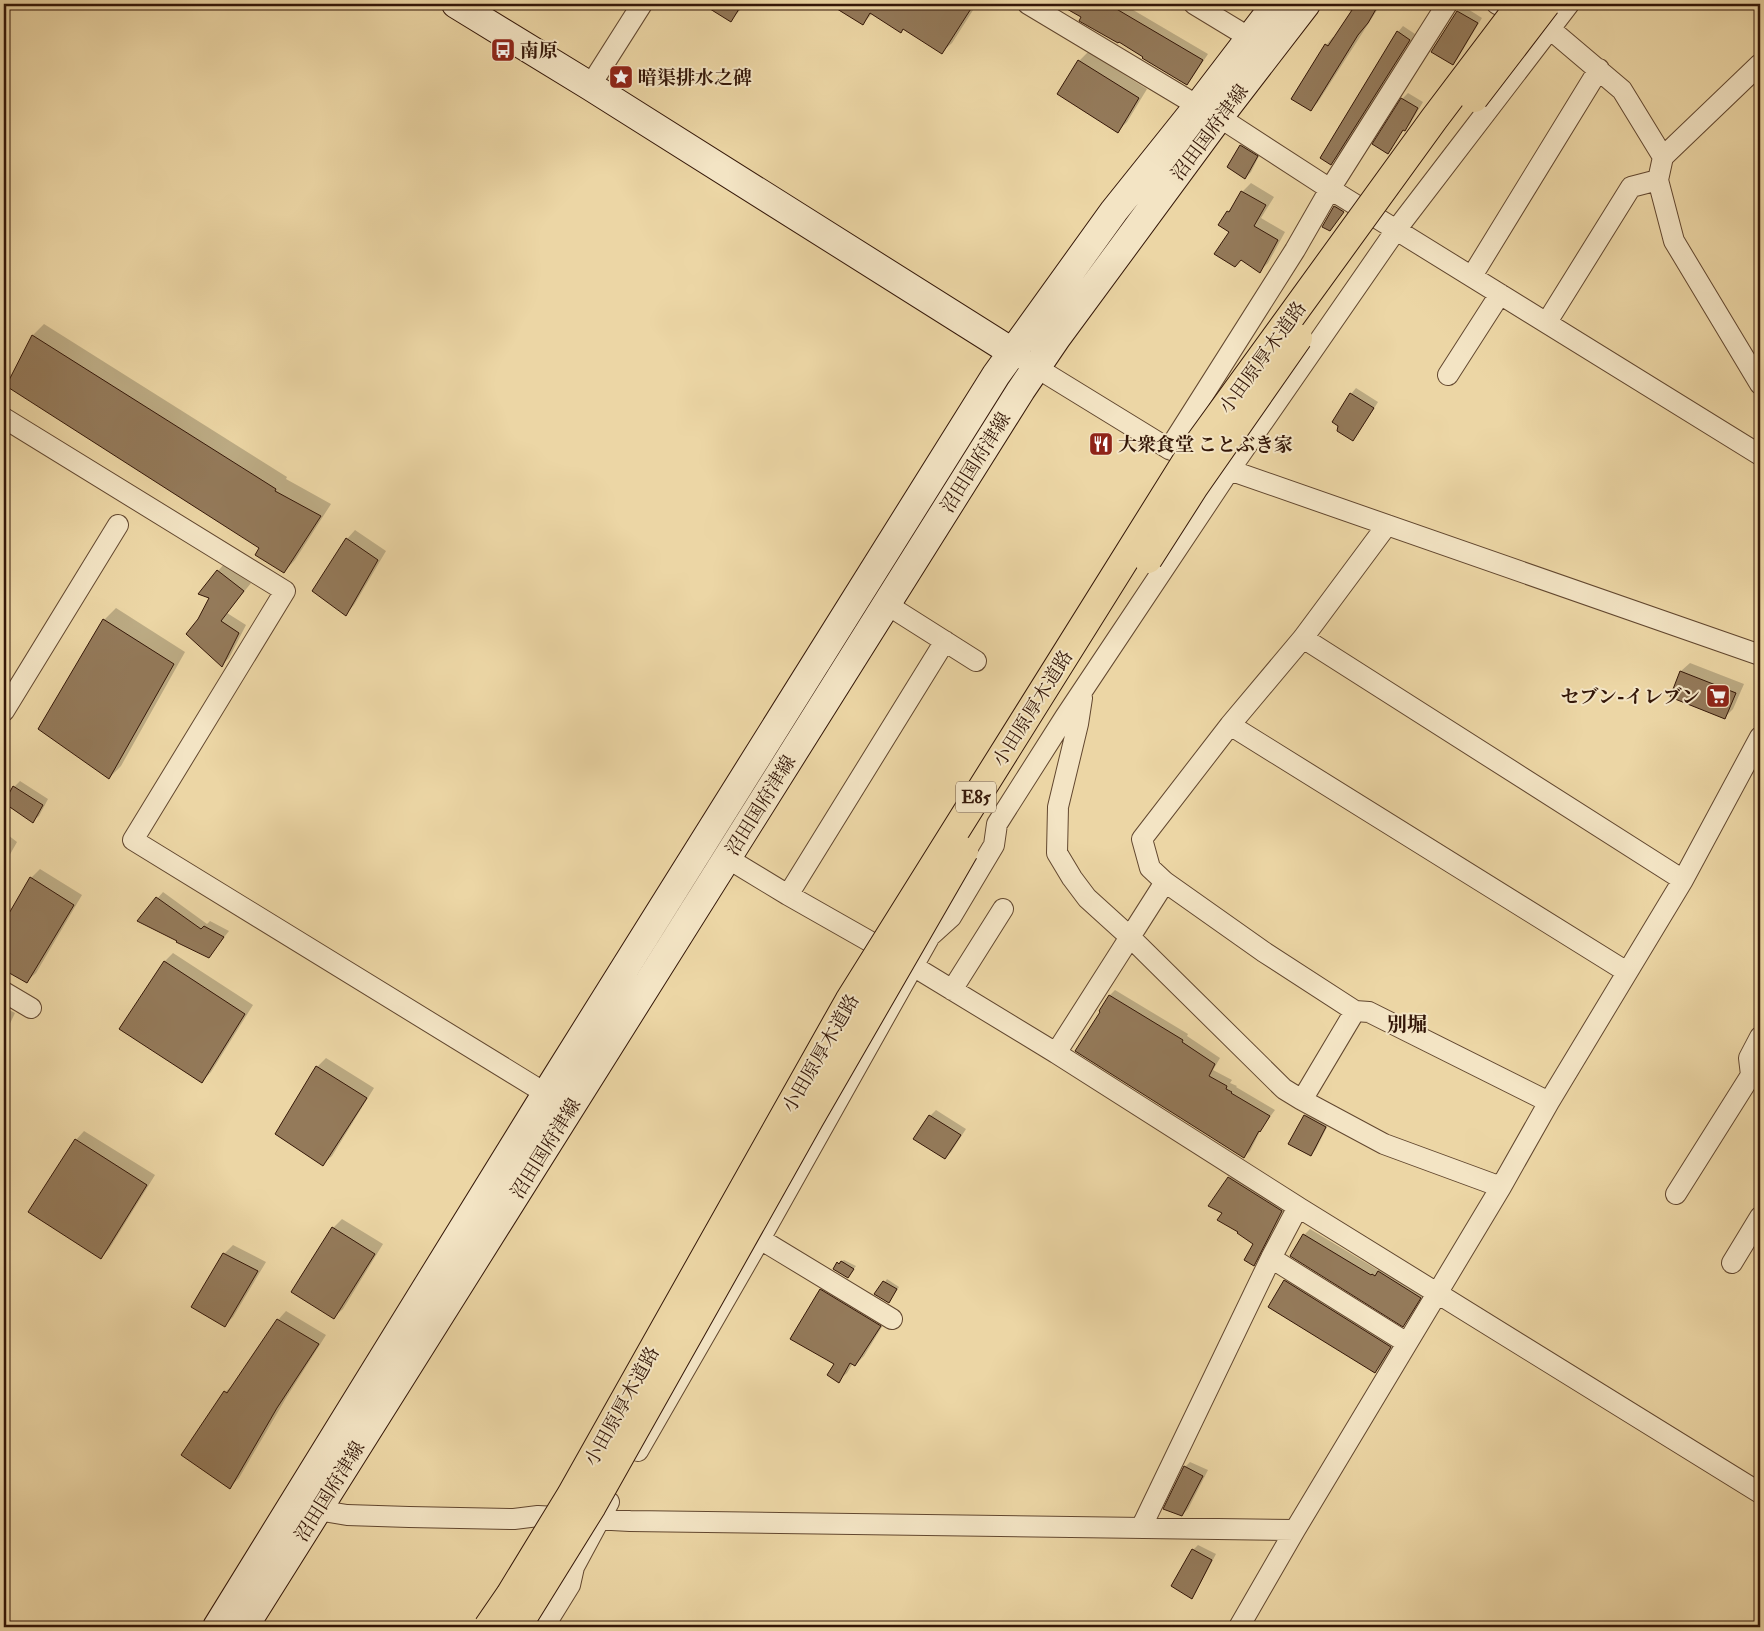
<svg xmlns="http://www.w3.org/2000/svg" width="1764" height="1631" viewBox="0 0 1764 1631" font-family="'IM FELL Double Pica','Noto Serif JP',serif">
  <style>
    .shadow { fill: #0003 }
    .building { fill: #947a5a; stroke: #341708 }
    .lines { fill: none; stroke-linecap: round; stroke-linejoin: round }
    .street-casing { stroke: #62472f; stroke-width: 22 }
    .secondary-casing { stroke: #341708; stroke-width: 30 }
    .street { stroke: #f3e4c4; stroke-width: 20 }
    .secondary { stroke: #f3e4c4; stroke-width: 28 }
    .highway-bridge-casing { stroke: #341708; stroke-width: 30; stroke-linecap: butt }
    .highway-bridge { stroke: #ecd6a5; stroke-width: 28 }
    .labels { text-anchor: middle; stroke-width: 4; stroke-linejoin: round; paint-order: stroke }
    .shield { fill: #f3e4c4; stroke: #6d5440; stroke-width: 1 }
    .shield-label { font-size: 18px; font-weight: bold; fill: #341708 }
    .poi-label { font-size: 19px; font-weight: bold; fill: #341708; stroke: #f3e4c4; text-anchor: start }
    .street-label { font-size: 19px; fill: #341708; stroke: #f3e4c4 }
    .neighbourhood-label { font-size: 20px; font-weight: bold; fill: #341708; stroke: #f3e4c4 }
  </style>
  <rect width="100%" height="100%" fill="#ecd6a5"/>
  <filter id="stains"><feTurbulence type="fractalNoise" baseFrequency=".004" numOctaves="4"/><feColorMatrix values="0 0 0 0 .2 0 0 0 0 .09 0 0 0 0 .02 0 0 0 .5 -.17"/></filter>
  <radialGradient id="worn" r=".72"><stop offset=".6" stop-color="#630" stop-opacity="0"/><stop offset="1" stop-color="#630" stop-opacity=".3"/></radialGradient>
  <path class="shadow" d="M 704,4 L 746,4 L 731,20 Z
    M 832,4 L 977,4 L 952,43 L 942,52 L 904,28 L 901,31 L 873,13 L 863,23 Z
    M 1061,4 L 1123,4 L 1208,54 L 1192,78 L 1186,84 Z
    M 1348,4 L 1381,4 L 1318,102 L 1311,110 L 1326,45 L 1333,37 L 1334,38 L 1352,12 L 1346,9 Z
    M 1463,6 L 1482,18 L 1458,58 L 1453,64 L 1458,12 Z
    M 1403,26 L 1415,34 L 1337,158 L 1331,163 L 1398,32 Z
    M 1088,52 L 1147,89 L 1127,122 L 1118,131 L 1079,61 Z
    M 1408,93 L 1423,102 L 1410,124 L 1405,129 L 1405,124 L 1390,148 L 1393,148 L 1388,152 L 1402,99 Z
    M 1247,140 L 1262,150 L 1251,172 L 1245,178 L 1228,167 L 1241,146 Z
    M 1251,183 L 1274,197 L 1261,218 L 1285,232 L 1268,263 L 1260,271 L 1231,232 L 1228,212 L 1234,205 L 1242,192 Z
    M 1339,202 L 1347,207 L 1330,230 L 1324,226 L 1335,206 Z
    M 44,324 L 287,477 L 286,479 L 331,504 L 295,560 L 284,572 L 261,548 L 8,386 L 33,335 Z
    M 1356,388 L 1378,402 L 1358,434 L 1353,440 L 1351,394 Z
    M 355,530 L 386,551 L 354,605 L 346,614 L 347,539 Z
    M 225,563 L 251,583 L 227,613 L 246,625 L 229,658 L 222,665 L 199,620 L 211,598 L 218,571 Z
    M 116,608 L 185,652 L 121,766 L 109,778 L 104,620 Z
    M 1690,663 L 1744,684 L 1733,709 L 1724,718 L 1681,671 Z
    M 20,781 L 48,799 L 39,816 L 33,821 L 14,787 Z
    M 4,832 L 17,842 L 4,865 Z
    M 40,869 L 82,895 L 36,973 L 27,981 L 4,968 L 4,924 L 31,878 Z
    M 163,892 L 207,924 L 210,921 L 229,931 L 209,956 L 139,920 Z
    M 173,953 L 253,1005 L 211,1072 L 202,1081 L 164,962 Z
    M 1115,990 L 1188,1034 L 1187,1036 L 1220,1058 L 1213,1070 L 1232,1080 L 1230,1083 L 1237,1086 L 1236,1087 L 1275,1110 L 1261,1129 L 1250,1151 L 1244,1157 L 1102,1011 L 1110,995 Z
    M 4,1007 L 15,1013 L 4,1036 Z
    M 326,1058 L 374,1088 L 332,1156 L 323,1164 L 317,1067 Z
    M 936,1110 L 966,1129 L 951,1152 L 945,1158 L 915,1139 L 930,1116 Z
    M 1310,1110 L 1330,1121 L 1316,1149 L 1311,1155 L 1305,1116 Z
    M 84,1131 L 155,1175 L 109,1249 L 100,1258 L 76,1140 Z
    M 1234,1172 L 1286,1206 L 1259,1259 L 1254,1264 L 1255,1243 L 1240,1231 L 1224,1213 L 1210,1205 Z
    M 342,1219 L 383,1244 L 343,1309 L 334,1317 L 293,1291 L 333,1228 Z
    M 1310,1229 L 1378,1270 L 1380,1270 L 1385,1266 L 1425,1292 L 1409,1319 L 1403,1325 L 1304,1235 Z
    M 233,1245 L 266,1262 L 233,1317 L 224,1326 L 192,1306 L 224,1254 Z
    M 844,1260 L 856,1266 L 850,1274 L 838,1263 Z
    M 1290,1276 L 1396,1341 L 1381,1366 L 1375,1372 L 1285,1281 Z
    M 887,1279 L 899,1287 L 891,1299 L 876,1294 Z
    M 830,1282 L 888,1317 L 864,1356 L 855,1365 L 853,1363 L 847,1373 L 838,1381 L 821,1290 Z
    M 286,1311 L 326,1335 L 286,1398 L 239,1478 L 230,1487 L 225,1392 L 234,1384 L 278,1320 Z
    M 1190,1462 L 1208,1470 L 1188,1509 L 1182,1515 L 1185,1467 Z
    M 1198,1545 L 1216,1554 L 1196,1592 L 1191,1597 L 1172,1585 L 1193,1550 Z"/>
  <path class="building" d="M 702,4 L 742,4 L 731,22 Z
    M 829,4 L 974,4 L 942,54 L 903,29 L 901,33 L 870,13 L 863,25 Z
    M 1058,4 L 1108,4 L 1203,60 L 1187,85 L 1142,58 L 1143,57 L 1119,42 L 1118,43 L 1079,21 L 1081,17 Z
    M 1356,4 L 1379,4 L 1368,23 L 1358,35 L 1311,111 L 1291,99 L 1325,44 L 1328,46 Z
    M 1457,11 L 1478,23 L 1453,65 L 1431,52 Z
    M 1397,31 L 1410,40 L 1331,165 L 1320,158 Z
    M 1078,60 L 1139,98 L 1118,133 L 1057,94 Z
    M 1401,98 L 1418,108 L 1405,131 L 1403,130 L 1388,154 L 1372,144 Z
    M 1240,145 L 1258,156 L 1245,179 L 1227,167 Z
    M 1241,191 L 1266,205 L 1254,226 L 1278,240 L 1260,273 L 1241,260 L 1235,267 L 1214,254 L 1229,232 L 1218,225 L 1227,211 L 1229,212 Z
    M 1334,206 L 1344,212 L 1330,231 L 1322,227 Z
    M 32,335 L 276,489 L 275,491 L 321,516 L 284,573 L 255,555 L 259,548 L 6,386 Z
    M 1350,393 L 1374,408 L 1353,441 L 1337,431 L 1338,426 L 1332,422 Z
    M 346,538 L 378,560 L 346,616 L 312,591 Z
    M 217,570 L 244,591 L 221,621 L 239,633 L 222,667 L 186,634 L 198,619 L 209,598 L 198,594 Z
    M 103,619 L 174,664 L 109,779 L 38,729 Z
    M 1680,671 L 1736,693 L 1725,719 L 1670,697 Z
    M 13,786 L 43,805 L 33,823 L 4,803 Z
    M 30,877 L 74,905 L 27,983 L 4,970 L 4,922 Z
    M 156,897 L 201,929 L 204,926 L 224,937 L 209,958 L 176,942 L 177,941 L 137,921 Z
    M 164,961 L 245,1014 L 202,1083 L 119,1029 Z
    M 1109,995 L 1183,1040 L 1182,1042 L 1215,1064 L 1209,1076 L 1227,1086 L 1226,1089 L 1232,1092 L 1231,1093 L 1270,1116 L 1260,1132 L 1259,1131 L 1244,1158 L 1075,1051 L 1100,1012 L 1099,1011 Z
    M 316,1066 L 367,1098 L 323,1166 L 275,1134 Z
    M 929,1115 L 961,1135 L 945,1159 L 913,1139 Z
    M 1304,1115 L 1326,1127 L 1311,1156 L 1288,1144 Z
    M 75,1139 L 147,1185 L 101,1259 L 28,1212 Z
    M 1228,1177 L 1282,1211 L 1254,1266 L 1244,1260 L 1253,1244 L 1237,1233 L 1238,1232 L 1217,1220 L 1222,1213 L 1208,1206 Z
    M 332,1227 L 375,1254 L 334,1319 L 291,1292 Z
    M 1303,1234 L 1371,1275 L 1372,1274 L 1375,1276 L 1378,1271 L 1421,1298 L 1403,1327 L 1290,1256 Z
    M 223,1253 L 258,1271 L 225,1327 L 191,1307 Z
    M 841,1261 L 854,1269 L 848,1278 L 833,1269 L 837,1262 L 839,1264 Z
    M 1284,1280 L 1391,1347 L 1375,1373 L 1268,1307 Z
    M 883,1281 L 897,1289 L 889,1303 L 874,1294 Z
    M 820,1289 L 881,1326 L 855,1366 L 850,1363 L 839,1383 L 827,1375 L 834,1364 L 790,1339 Z
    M 277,1319 L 319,1344 L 277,1408 L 230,1489 L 181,1455 L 224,1391 L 227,1393 Z
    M 1184,1466 L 1203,1476 L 1182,1516 L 1163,1509 Z
    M 1192,1549 L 1212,1560 L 1192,1599 L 1171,1586 Z"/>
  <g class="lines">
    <defs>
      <path id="street" d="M 1028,4 L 1198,106
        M 1194,4 L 1250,38
        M 1497,4 L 1550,29 L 1622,90 L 1663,157
        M 1760,64 L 1663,157 L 1658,180 L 1674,241 L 1760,384
        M 590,86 L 642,4
        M 1219,117 L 1330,189 L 1760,455
        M 1472,276 L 1599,69
        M 1547,322 L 1631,187 L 1658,180
        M 1024,360 L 1169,449 L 1760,655
        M 1448,375 L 1500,294
        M 4,418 L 285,591 L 133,840 L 558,1101
        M 1169,449 L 1295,250 L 1330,189 L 1447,4
        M 886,604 L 976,661
        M 1303,638 L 1683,880
        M 1082,698 L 1078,724 L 1058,807 L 1057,853 L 1072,878 L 1087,898 L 1130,937 L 1165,882
        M 4,711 L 118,525
        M 1230,725 L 1303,638 L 1387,525
        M 727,858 L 788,895 L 913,966 L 1056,1053
        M 788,895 L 945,641
        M 952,990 L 1003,909
        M 4,992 L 31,1008
        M 1355,1011 L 1302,1100 L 1284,1089 L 1130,937 L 1056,1053 L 1298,1207 L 1271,1258 L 1407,1343
        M 1760,1037 L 1749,1058 L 1751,1075 L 1760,1080
        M 1302,1100 L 1384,1144 L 1501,1187
        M 1549,1102 L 1369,1012 L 1355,1011 L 1264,952 L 1165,882 L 1150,868 L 1142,839 L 1230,725 L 1627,972
        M 1676,1194 L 1751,1075
        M 1298,1207 L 1760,1493
        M 760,1239 L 892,1319
        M 1732,1263 L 1760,1217
        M 638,1451 L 760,1239 L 930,936 L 951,917 L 994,845 L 997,824 L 1065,717 L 1229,471 L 1396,230 L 1569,4
        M 317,1510 L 347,1515 L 409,1517 L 514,1519 L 538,1516 L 630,1521 L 1295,1530
        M 1141,1528 L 1271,1258
        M 544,1627 L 570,1585 L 574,1567 L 609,1502
        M 1239,1627 L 1295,1530 L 1501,1187 L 1549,1102 L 1683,880 L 1760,737"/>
      <path id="secondary" d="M 456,4 L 590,86 L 1012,352
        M 217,1627 L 546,1094 L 996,375 L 1114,211 L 1198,106 L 1276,4
        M 244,1627 L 1021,390 L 1057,337 L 1219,117 L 1306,4"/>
    </defs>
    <use href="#street" class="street-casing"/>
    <use href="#secondary" class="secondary-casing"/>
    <use href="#street" class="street"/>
    <use href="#secondary" class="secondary"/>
    <defs>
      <path id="highway-bridge" d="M 1474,98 L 1546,4
        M 1148,559 L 1194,487 L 1298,338
        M 488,1627 L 510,1595 L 571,1495 L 849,1001 L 1189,457 L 1434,119 L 1521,4
        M 517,1627 L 592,1506 L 809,1120 L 964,851"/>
    </defs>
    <use href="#highway-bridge" class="highway-bridge-casing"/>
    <use href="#highway-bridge" class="highway-bridge"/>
  </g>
  <defs>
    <symbol id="bus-square" viewBox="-11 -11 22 22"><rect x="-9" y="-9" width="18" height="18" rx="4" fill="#8f2418" stroke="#f3e4c4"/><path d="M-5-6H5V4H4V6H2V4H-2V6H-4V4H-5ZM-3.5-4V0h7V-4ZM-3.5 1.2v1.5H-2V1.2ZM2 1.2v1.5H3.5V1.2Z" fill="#fff"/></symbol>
    <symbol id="sight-square" viewBox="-11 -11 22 22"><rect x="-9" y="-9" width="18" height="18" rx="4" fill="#8f2418" stroke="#f3e4c4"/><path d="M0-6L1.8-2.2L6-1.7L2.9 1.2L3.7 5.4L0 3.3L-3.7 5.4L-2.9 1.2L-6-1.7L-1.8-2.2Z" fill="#fff"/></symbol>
    <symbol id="restaurant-square" viewBox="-11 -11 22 22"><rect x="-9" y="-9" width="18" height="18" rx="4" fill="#8f2418" stroke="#f3e4c4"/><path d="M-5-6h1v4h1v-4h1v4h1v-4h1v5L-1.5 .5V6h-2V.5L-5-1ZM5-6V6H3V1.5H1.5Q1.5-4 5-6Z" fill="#fff"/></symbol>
    <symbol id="supermarket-square" viewBox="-11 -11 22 22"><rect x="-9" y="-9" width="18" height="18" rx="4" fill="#8f2418" stroke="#f3e4c4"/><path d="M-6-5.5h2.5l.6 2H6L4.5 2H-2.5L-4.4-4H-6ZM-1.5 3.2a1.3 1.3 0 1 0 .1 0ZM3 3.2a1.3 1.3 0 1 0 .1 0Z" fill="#fff"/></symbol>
  </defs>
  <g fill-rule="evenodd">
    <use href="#bus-square" x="489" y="36" width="28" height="28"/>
    <use href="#sight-square" x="607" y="63" width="28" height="28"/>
    <use href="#restaurant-square" x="1087" y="430" width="28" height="28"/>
    <use href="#supermarket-square" x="1704" y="682" width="28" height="28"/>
  </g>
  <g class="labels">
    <rect class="shield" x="956" y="781.5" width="40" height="31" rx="4"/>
    <g class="shield-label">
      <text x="976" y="803">E85</text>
    </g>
    <g class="poi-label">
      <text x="520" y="57">南原</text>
      <text x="638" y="84">暗渠排水之碑</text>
      <text x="1118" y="451">大衆食堂 ことぶき家</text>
      <text x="1700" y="703" text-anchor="end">セブン-イレブン</text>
    </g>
    <g class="street-label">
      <text transform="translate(1209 132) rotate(-53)" y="7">沼田国府津線</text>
      <text transform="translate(1262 357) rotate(-54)" y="7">小田原厚木道路</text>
      <text transform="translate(975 462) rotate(-58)" y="7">沼田国府津線</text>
      <text transform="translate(1032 708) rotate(-58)" y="7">小田原厚木道路</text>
      <text transform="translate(760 805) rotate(-58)" y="7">沼田国府津線</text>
      <text transform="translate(820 1053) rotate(-60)" y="7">小田原厚木道路</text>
      <text transform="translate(545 1148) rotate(-58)" y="7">沼田国府津線</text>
      <text transform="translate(621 1406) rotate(-61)" y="7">小田原厚木道路</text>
      <text transform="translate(329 1491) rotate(-58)" y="7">沼田国府津線</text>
    </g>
    <g class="neighbourhood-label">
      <text x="1407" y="1031">別堀</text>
    </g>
  </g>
  <rect width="1764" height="1631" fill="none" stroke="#ecd6a5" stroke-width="20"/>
  <rect x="5" y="5" width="1754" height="1621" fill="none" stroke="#341708" stroke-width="2.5"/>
  <rect x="10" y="10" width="1744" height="1611" fill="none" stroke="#341708"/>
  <rect width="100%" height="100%" filter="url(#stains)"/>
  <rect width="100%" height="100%" fill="url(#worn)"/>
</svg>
